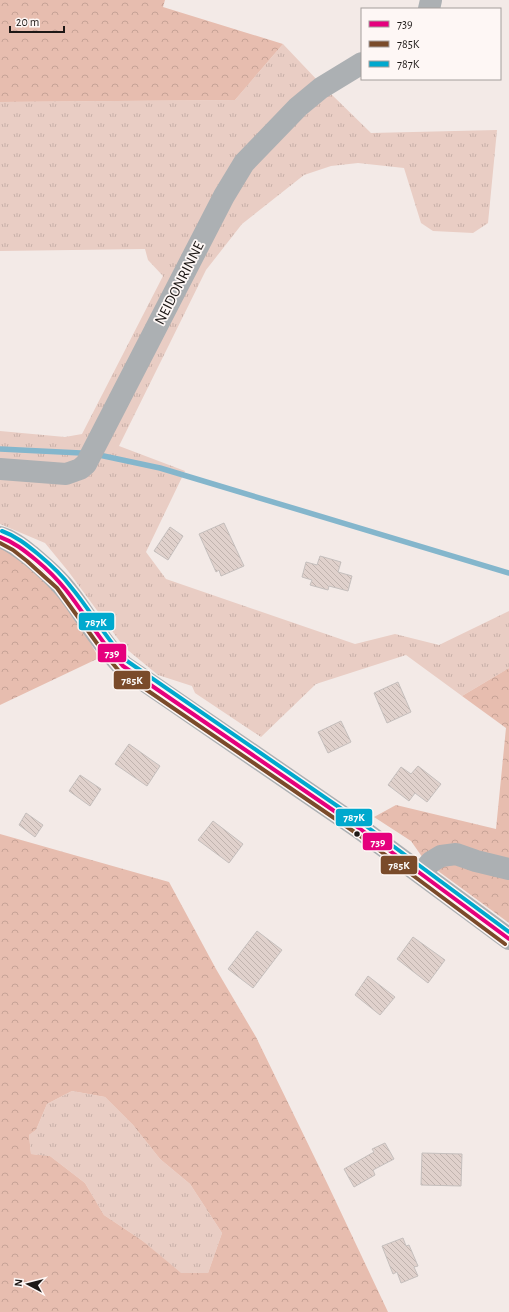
<svg xmlns="http://www.w3.org/2000/svg" width="509" height="1312" viewBox="0 0 509 1312" font-family="'Alegreya Sans',sans-serif">
  <style>
    .grass { fill: url(#grass-tufts) }
    .forest { fill: url(#forest-crowns); fill-rule: evenodd }
    .lines { fill: none; stroke-linecap: round; stroke-linejoin: round }
    .stream { stroke: #84b6cc; stroke-width: 5.5 }
    .building { fill: url(#building-back-hatch); stroke: #c5bfbd }
    .minor { stroke: #acb0b3; stroke-width: 22 }
    .bus-1-casing { stroke: #fef7f5; stroke-width: 7 }
    .bus-2-casing { stroke: #fef7f5; stroke-width: 7 }
    .bus-3-casing { stroke: #fef7f5; stroke-width: 7 }
    .bus-1 { stroke: #e5007d; stroke-width: 4 }
    .bus-2 { stroke: #7a4b2a; stroke-width: 4 }
    .bus-3 { stroke: #00a9ce; stroke-width: 4 }
    .bus-dot { fill: #1d1816; stroke: #fef7f5; stroke-width: 1.5 }
    .labels { text-anchor: middle; stroke-width: 3.5; stroke-linejoin: round; paint-order: stroke }
    .street-label { font-size: 15px; fill: #1d1816; stroke: #fef7f5 }
    .line-badge { stroke: #fef7f5; stroke-width: 1.5 }
    .badge-label { font-size: 11px; text-anchor: middle; font-weight: bold; fill: #fff }
  </style>
  <defs>
    <pattern id="grass-tufts" width="24" height="20" patternUnits="userSpaceOnUse"><rect width="24" height="20" fill="#e9cdc4"/><path d="M3 7l-1-3M5 7V3M7 7l1-3M15 17l-1-3M17 17v-4M19 17l1-3" fill="none" stroke="#c7afa8"/></pattern>
    <pattern id="forest-crowns" width="20" height="18" patternUnits="userSpaceOnUse"><rect width="20" height="18" fill="#e7bdaf"/><path d="M2 6a3 3 0 1 1 6 0M12 15a3 3 0 1 1 6 0" fill="none" stroke="#c6a296"/></pattern>
    <pattern id="building-back-hatch" width="6" height="6" patternUnits="userSpaceOnUse"><rect width="6" height="6" fill="#e0d1cc"/><path d="M-1 5l2 2M0 0l6 6M5-1l2 2" fill="none" stroke="#c0b3ae"/></pattern>
  </defs>
  <rect width="100%" height="100%" fill="#f3eae7"/>
  <path class="grass" d="M 283,44 L 319,82 L 241,177 L 329,92 L 371,133 L 497,130 L 488,223 L 473,233 L 433,231 L 421,223 L 404,168 L 358,163 L 331,166 L 304,175 L 242,224 L 206,270 L 119,446 L 185,471 L 146,552 L 166,579 L 355,644 L 395,634 L 439,645 L 509,611 L 509,668 L 462,696 L 406,655 L 316,684 L 261,737 L 195,693 L 192,686 L 158,675 L 124,647 L 68,571 L 45,543 L 0,524 L 0,431 L 65,437 L 82,434 L 163,276 L 148,260 L 145,249 L 0,251 L 0,102 L 235,100 Z
    M 72,1091 L 105,1097 L 133,1125 L 160,1159 L 190,1184 L 222,1233 L 208,1273 L 181,1274 L 143,1241 L 104,1215 L 85,1183 L 50,1156 L 31,1154 L 29,1135 L 36,1130 L 47,1104 Z"/>
  <path class="forest" d="M 0,0 L 165,0 L 163,7 L 283,44 L 235,100 L 0,102 Z
    M 0,543 L 22,557 L 71,609 L 99,658 L 0,705 Z
    M 509,668 L 509,864 L 425,861 L 411,841 L 374,817 L 396,805 L 496,829 L 506,728 L 462,696 Z
    M 0,834 L 169,882 L 216,969 L 256,1037 L 328,1185 L 388,1312 L 0,1312 ZM 72,1091 L 105,1097 L 133,1125 L 160,1159 L 190,1184 L 222,1233 L 208,1273 L 181,1273 L 143,1241 L 104,1215 L 85,1183 L 50,1156 L 31,1154 L 29,1135 L 36,1130 L 47,1104 Z
    M 442,861 L 509,873 L 509,923 L 434,868 Z"/>
  <g class="lines">
    <path class="stream" d="M 0,449 L 81,453 L 85,455
      M 99,455 L 160,468 L 509,573"/>
  </g>
  <path class="building" d="M 224,523 L 244,566 L 221,576 L 219,570 L 216,572 L 199,534 Z
    M 170,527 L 183,536 L 168,560 L 154,551 Z
    M 320,556 L 341,562 L 338,572 L 352,576 L 348,591 L 329,586 L 328,590 L 310,585 L 312,580 L 302,577 L 306,562 L 317,565 Z
    M 398,682 L 411,712 L 387,723 L 374,693 Z
    M 341,721 L 351,742 L 328,753 L 318,732 Z
    M 129,744 L 160,766 L 147,786 L 115,764 Z
    M 418,766 L 441,784 L 427,802 L 415,793 L 409,801 L 388,785 L 401,767 L 411,774 Z
    M 80,775 L 101,789 L 90,806 L 69,791 Z
    M 26,813 L 43,825 L 35,837 L 19,825 Z
    M 213,821 L 243,844 L 229,863 L 198,840 Z
    M 257,931 L 282,950 L 253,988 L 228,969 Z
    M 413,937 L 445,960 L 428,983 L 397,959 Z
    M 368,976 L 395,997 L 380,1015 L 355,995 Z
    M 385,1143 L 394,1159 L 373,1170 L 375,1175 L 354,1187 L 344,1169 L 374,1152 L 372,1149 Z
    M 422,1153 L 462,1154 L 461,1186 L 421,1185 Z
    M 403,1238 L 406,1246 L 409,1245 L 418,1266 L 414,1267 L 418,1276 L 401,1283 L 397,1272 L 393,1274 L 382,1246 Z"/>
  <g class="lines">
    <path class="minor" d="M 429,9 L 431,0
      M 0,469 L 66,474 L 80,469 L 86,464 L 224,196 L 244,163 L 298,107 L 321,88 L 362,63
      M 0,537 C 11,540 22,549 31,556 C 45,568 59,580 70,595 C 88,619 102,645 123,666 L 359,828 L 509,939
      M 421,873 L 431,862 L 441,856 L 456,854 L 476,861 L 509,869"/>
    <defs>
      <path id="bus-1" d="M 0,537 C 14,542 25,551 36,560 C 47,569 57,579 66,590 C 86,615 101,643 123,666 L 359,828 L 509,939"/>
      <path id="bus-2" d="M 0,543 L 13,550 L 27,561 L 57,588 L 104,653 L 119,671 L 356,833 L 505,944"/>
      <path id="bus-3" d="M 2,531 C 16,536 27,545 38,554 C 50,564 62,575 71,587 C 91,611 106,639 127,661 L 362,823 L 509,932"/>
    </defs>
    <use href="#bus-1" class="bus-1-casing"/>
    <use href="#bus-2" class="bus-2-casing"/>
    <use href="#bus-3" class="bus-3-casing"/>
    <use href="#bus-1" class="bus-1"/>
    <use href="#bus-2" class="bus-2"/>
    <use href="#bus-3" class="bus-3"/>
  </g>
  <circle class="bus-dot" cx="357" cy="834" r="3.5"/>
  <g class="labels">
    <g class="street-label">
      <text transform="translate(179 283) rotate(-63)" y="5">NEIDONRINNE</text>
    </g>
  </g>
  <g class="line-badge">
    <rect x="78" y="612" width="37" height="19" rx="4" fill="#00a9ce"/>
    <rect x="97" y="643" width="30" height="20" rx="4" fill="#e5007d"/>
    <rect x="113" y="670" width="38" height="20" rx="4" fill="#7a4b2a"/>
    <rect x="335" y="808" width="38" height="19" rx="4" fill="#00a9ce"/>
    <rect x="362" y="832" width="31" height="19" rx="4" fill="#e5007d"/>
    <rect x="380" y="855" width="38" height="20" rx="4" fill="#7a4b2a"/>
  </g>
  <g class="badge-label">
    <text x="96" y="626">787K</text>
    <text x="112" y="657">739</text>
    <text x="132" y="684">785K</text>
    <text x="354" y="821">787K</text>
    <text x="378" y="846">739</text>
    <text x="399" y="869">785K</text>
  </g>
  <rect x="361" y="8" width="140" height="72" fill="#fef7f5" stroke="#a49e9c"/>
  <rect x="369" y="21" width="20" height="6" fill="#e5007d" stroke="#a49e9c"/>
  <text x="397" y="28" font-size="12" fill="#1d1816">739</text>
  <rect x="369" y="41" width="20" height="6" fill="#7a4b2a" stroke="#a49e9c"/>
  <text x="397" y="48" font-size="12" fill="#1d1816">785K</text>
  <rect x="369" y="61" width="20" height="6" fill="#00a9ce" stroke="#a49e9c"/>
  <text x="397" y="68" font-size="12" fill="#1d1816">787K</text>
  <g transform="translate(28 1284) rotate(277)" stroke="#fef7f5" stroke-width="3" paint-order="stroke">
  <path d="M0-3L7 15L0 10L-7 15Z" fill="#1d1816"/>
  <text y="-6" font-size="11" font-weight="bold" text-anchor="middle" fill="#1d1816">N</text>
  </g>
  <path d="M10 26v6h54v-6" fill="none" stroke="#1d1816" stroke-width="2"/>
  <text x="16" y="26" font-size="12" fill="#1d1816" stroke="#fef7f5" stroke-width="3" paint-order="stroke">20 m</text>
</svg>
